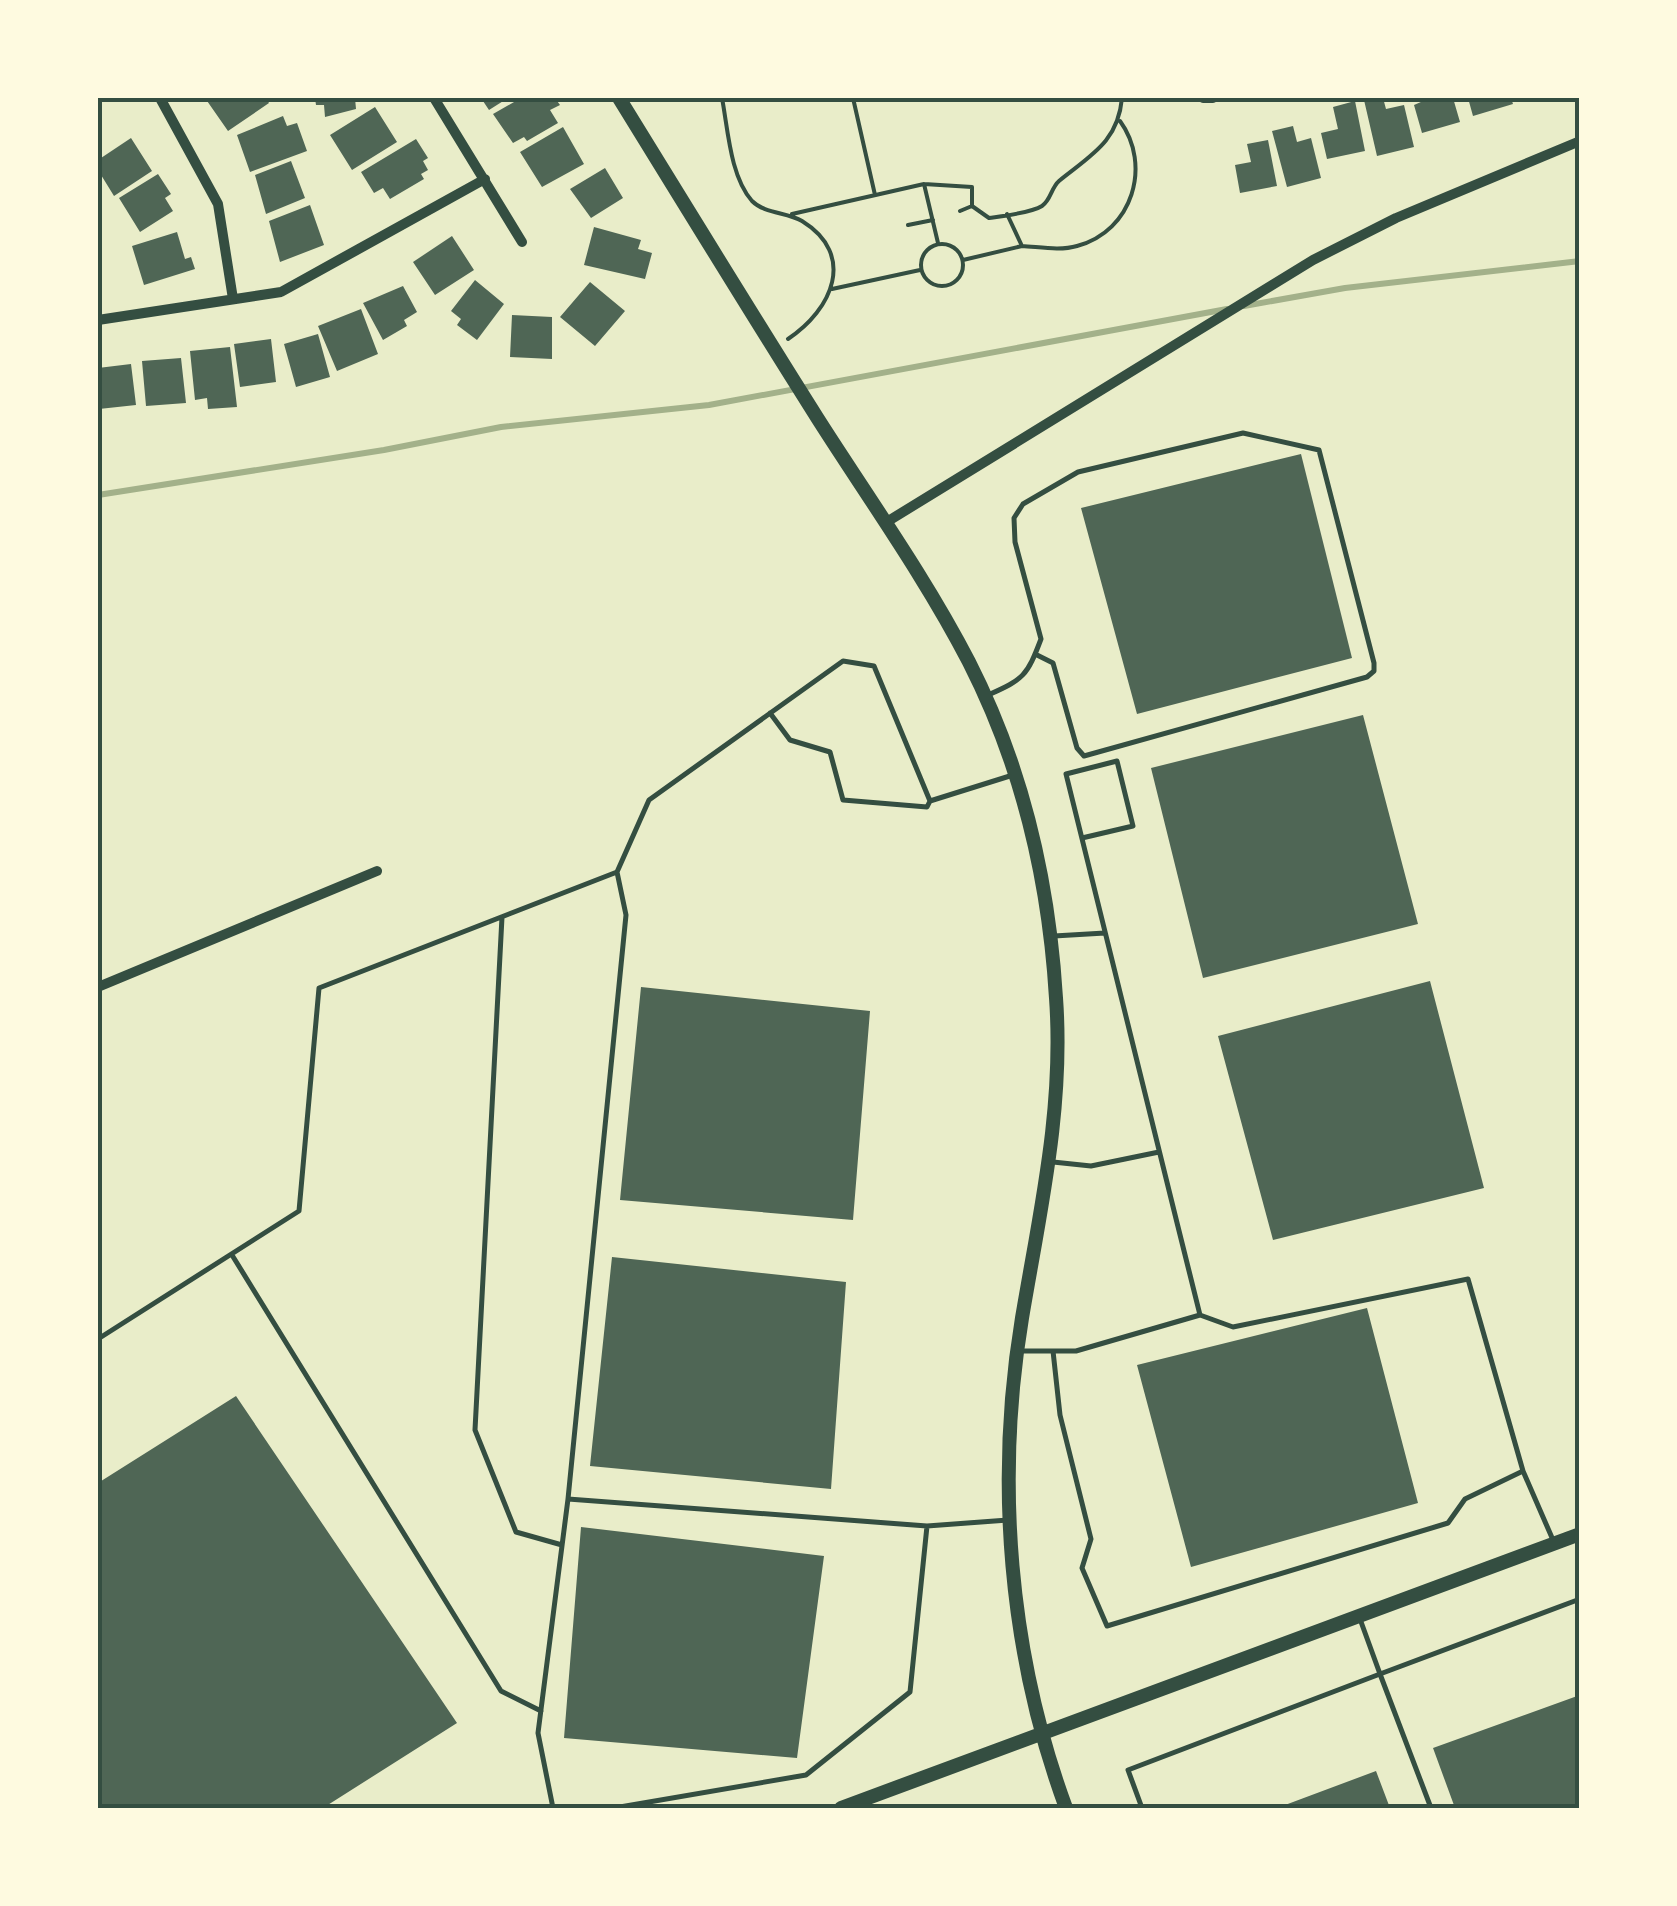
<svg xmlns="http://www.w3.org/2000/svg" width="1677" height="1906" viewBox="0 0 1677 1906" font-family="'PT Sans',sans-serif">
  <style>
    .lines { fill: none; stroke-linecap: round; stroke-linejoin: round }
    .stream { stroke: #a3b18a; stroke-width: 6 }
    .building { fill: #4f6655 }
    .path { stroke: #344e41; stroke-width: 4 }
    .service { stroke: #344e41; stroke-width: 5 }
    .minor { stroke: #344e41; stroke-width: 10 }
    .tertiary { stroke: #344e41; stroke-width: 14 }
    .neatline { fill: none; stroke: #344e41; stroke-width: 4 }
  </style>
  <rect width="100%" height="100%" fill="#e9edc9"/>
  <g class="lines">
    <path class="stream" d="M 1244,306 L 1345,288 L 1580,261
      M 98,495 L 384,450 L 501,427 L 709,405 L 1227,309"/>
  </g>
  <path class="building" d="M 205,98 L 266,98 L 269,103 L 228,131 Z
    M 315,98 L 355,98 L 356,109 L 325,117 L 324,105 L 316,105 Z
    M 481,98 L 508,98 L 489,110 Z
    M 521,98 L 555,98 L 560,105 L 550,110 L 558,123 L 527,141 L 524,137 L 513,143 L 493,114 Z
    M 1383,98 L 1386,109 L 1404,105 L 1414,147 L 1377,156 L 1364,100 Z
    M 1430,98 L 1453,98 L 1460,122 L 1422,133 L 1414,105 Z
    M 1468,98 L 1511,98 L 1513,104 L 1473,116 Z
    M 1355,101 L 1365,151 L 1327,159 L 1321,133 L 1338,129 L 1333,107 Z
    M 375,107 L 397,142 L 352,170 L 330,135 Z
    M 283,116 L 287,126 L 297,123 L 307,151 L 250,172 L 237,135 Z
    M 1293,126 L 1297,142 L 1311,138 L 1321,178 L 1287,187 L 1272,131 Z
    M 563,127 L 584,164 L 542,187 L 520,152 Z
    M 131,138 L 152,171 L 114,196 L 98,170 L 98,160 Z
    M 416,139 L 428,158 L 423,161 L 428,170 L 421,174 L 424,179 L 390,199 L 383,188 L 374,193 L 361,172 Z
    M 1268,140 L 1277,186 L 1240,193 L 1235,165 L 1251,162 L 1247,144 Z
    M 291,161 L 305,198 L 266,214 L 255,175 Z
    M 605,168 L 623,198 L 591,218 L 570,189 Z
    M 158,174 L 171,194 L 165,198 L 173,211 L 140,232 L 119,198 Z
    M 310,205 L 324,245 L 280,262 L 269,221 Z
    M 594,227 L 641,240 L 638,249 L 652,253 L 645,279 L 584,265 Z
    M 177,232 L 185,259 L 191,257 L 195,269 L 144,285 L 132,246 Z
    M 452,236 L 474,270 L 435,295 L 413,262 Z
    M 475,280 L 504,304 L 477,340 L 457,325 L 461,319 L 451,311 Z
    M 590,282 L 625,311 L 595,346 L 560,317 Z
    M 403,286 L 417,312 L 404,320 L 407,326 L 383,340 L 363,303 Z
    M 361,309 L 378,354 L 337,371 L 318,326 Z
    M 512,315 L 552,317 L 552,359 L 510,357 Z
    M 318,334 L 330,377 L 296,387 L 284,344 Z
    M 271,339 L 276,382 L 240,387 L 234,344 Z
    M 230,347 L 237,407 L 208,409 L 207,398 L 195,400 L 190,351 Z
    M 181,358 L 186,403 L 146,406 L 142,361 Z
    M 131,364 L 136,405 L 99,409 L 98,368 Z
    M 1301,454 L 1352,658 L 1137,714 L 1081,508 Z
    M 1363,715 L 1418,924 L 1203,978 L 1151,768 Z
    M 1430,981 L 1484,1188 L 1273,1240 L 1218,1036 Z
    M 641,987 L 870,1011 L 853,1220 L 620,1200 Z
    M 612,1257 L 846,1282 L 831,1489 L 590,1466 Z
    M 1367,1308 L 1418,1503 L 1191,1567 L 1137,1365 Z
    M 236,1396 L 457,1723 L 323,1808 L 98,1808 L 98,1483 Z
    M 581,1527 L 824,1556 L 797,1758 L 564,1738 Z
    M 1580,1695 L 1580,1808 L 1455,1808 L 1433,1748 Z
    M 1376,1771 L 1390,1808 L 1277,1808 Z"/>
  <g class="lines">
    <path class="path" d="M 722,98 C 728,129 730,176 752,201 C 765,214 787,212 802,221 C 857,255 832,310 788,339
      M 853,98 L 875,195
      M 960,211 L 972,206
      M 792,214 L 924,184
      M 1007,214 L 1022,246 C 1040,247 1060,251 1077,246 C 1133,231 1152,165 1120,121
      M 908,225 L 933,220
      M 938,243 L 924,184 L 972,187 L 972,206 L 989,218 C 1003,216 1031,213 1042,206 C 1051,200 1051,188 1059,181 C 1091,155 1118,142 1122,98
      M921 265a21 21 0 1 1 42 0a21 21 0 1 1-42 0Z
      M 963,260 L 1022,246
      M 832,289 L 920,270"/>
    <path class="service" d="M 988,695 C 1024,679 1027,676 1041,639 L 1015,542 L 1014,518 L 1023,504 L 1078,472 L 1243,433 L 1319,450 L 1374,663 L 1374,671 L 1367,677 L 1084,756 L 1077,748 L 1053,663 L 1035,654
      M 930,801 L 1013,775
      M 617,872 L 626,915 L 568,1499 L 927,1526 L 1008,1520
      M 502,917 L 475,1430 L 516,1532 L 562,1545
      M 1054,936 L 1105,933
      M 1053,1162 L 1091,1166 L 1159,1152
      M 232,1255 L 501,1691 L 541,1711
      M 1200,1315 L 1233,1327 L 1468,1279 L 1523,1471
      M 98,1339 L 299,1211 L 319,988 L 617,872 L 649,800 L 843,661 L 874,666 L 930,801 L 927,807 L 843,800 L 830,752 L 790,740 L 770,713
      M 1021,1351 L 1076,1351 L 1200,1315 C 1155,1135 1111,955 1066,774 L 1117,761 L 1133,826 L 1082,838
      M 1053,1351 L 1060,1415 L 1091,1539 L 1082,1568 L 1107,1626 L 1448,1523 L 1465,1499 L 1523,1471 L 1553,1540
      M 553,1808 L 538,1733 L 568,1499
      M 614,1808 L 806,1775 L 910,1692 L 927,1526
      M 1142,1808 L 1128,1770 L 1380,1674 L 1360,1619
      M 1431,1808 L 1380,1674 L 1580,1599"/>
    <path class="minor" d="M 160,98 L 218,204 L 233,299
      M 434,98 L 522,242
      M 1203,98 L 1213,98
      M 98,320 L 281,292 L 485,179
      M 885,523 L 1313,260 L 1396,218 L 1580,141
      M 98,987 L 377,871"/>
    <path class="tertiary" d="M 619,98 C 685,205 751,313 818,419 C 869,499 925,577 969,662 C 1022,766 1049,882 1056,998 C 1064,1108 1040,1211 1022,1318 C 995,1481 1009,1653 1066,1808
      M 841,1808 L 1580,1534"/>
  </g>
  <rect width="1677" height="1906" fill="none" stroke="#fefae0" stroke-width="200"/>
  <rect x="100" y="100" width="1477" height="1706" class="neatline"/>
</svg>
